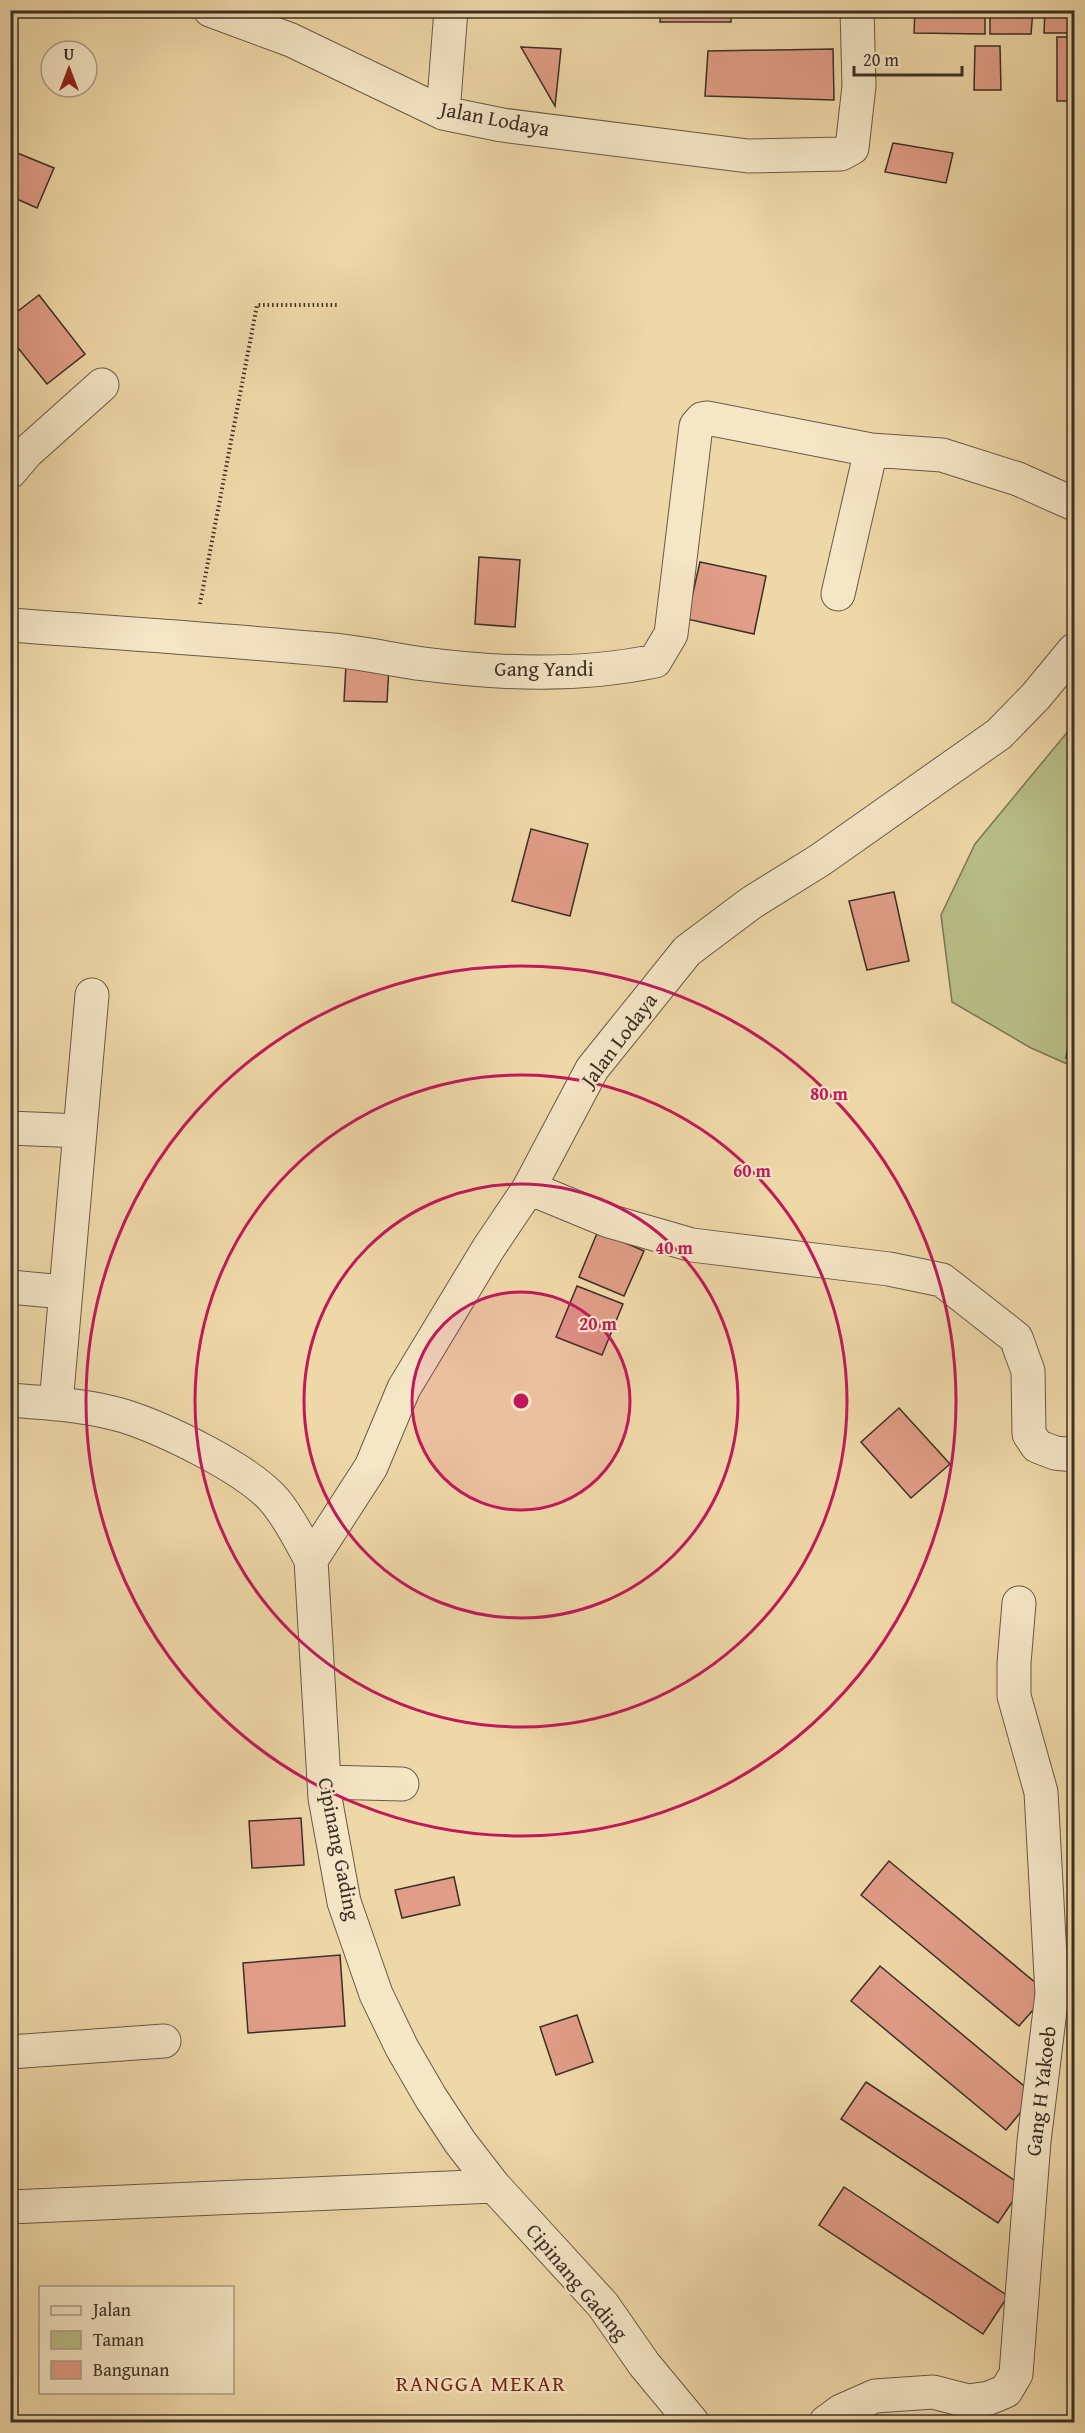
<svg xmlns="http://www.w3.org/2000/svg" width="1085" height="2433" viewBox="0 0 1085 2433" font-family="'Gentium Book Plus',serif">
  <style>
    .green { fill: #b9bf88; stroke: #7a7758; stroke-width: 1.5 }
    .building { fill: #e19d87; stroke: #3b2f28; stroke-width: 1.5 }
    .lines { fill: none; stroke-linecap: round; stroke-linejoin: round }
    .minor-casing { stroke: #685948; stroke-width: 35 }
    .path { stroke: #3b2f28; stroke-width: 4; stroke-dasharray: 1.5 3; stroke-linecap: butt }
    .minor { stroke: #f5e6c6; stroke-width: 33 }
    .ring { fill: none; stroke: #c2185b; stroke-width: 3 }
    .labels { text-anchor: middle; stroke-width: 4.5; stroke-linejoin: round; paint-order: stroke }
    .street-label { font-size: 21px; fill: #3b2f28; stroke: #f5e6c6 }
    .neighbourhood-label { font-size: 22px; letter-spacing: 1.5px; fill: #7a1f14; stroke: #f5e6c6 }
    .centre { fill: #c2185b; stroke: #f5e6c6; stroke-width: 3 }
    .ring-label { font-size: 18px; text-anchor: middle; font-weight: bold; fill: #c2185b; stroke: #f5e6c6; stroke-width: 4.5; stroke-linejoin: round; paint-order: stroke }
  </style>
  <rect width="100%" height="100%" fill="#efd8a8"/>
  <filter id="stains"><feTurbulence type="fractalNoise" baseFrequency=".00333" numOctaves="4"/><feColorMatrix values="0 0 0 0 .2 0 0 0 0 .09 0 0 0 0 .02 0 0 0 .5 -.17"/></filter>
  <radialGradient id="worn" r=".72"><stop offset=".6" stop-color="#630" stop-opacity="0"/><stop offset="1" stop-color="#630" stop-opacity=".3"/></radialGradient>
  <path class="green" d="M 1074,724 L 1074,1067 L 1031,1048 L 952,1002 L 941,915 L 975,844 Z"/>
  <path class="building" d="M 661,10 L 731,10 L 731,22 L 660,22 Z
    M 915,10 L 985,10 L 985,34 L 914,33 Z
    M 990,10 L 1033,10 L 1031,34 L 990,34 Z
    M 1045,10 L 1074,10 L 1074,33 L 1044,33 Z
    M 1057,37 L 1074,37 L 1074,101 L 1057,101 Z
    M 975,46 L 1000,46 L 1001,90 L 974,90 Z
    M 521,47 L 561,49 L 555,106 Z
    M 833,49 L 834,100 L 705,96 L 708,51 Z
    M 893,143 L 953,153 L 946,183 L 885,172 Z
    M 10,150 L 54,168 L 37,208 L 10,196 Z
    M 39,295 L 85,354 L 47,384 L 10,338 L 10,317 Z
    M 479,557 L 520,560 L 515,627 L 475,624 Z
    M 700,562 L 766,576 L 754,634 L 687,619 Z
    M 346,665 L 389,667 L 387,702 L 344,701 Z
    M 531,829 L 588,844 L 570,916 L 512,901 Z
    M 894,892 L 909,961 L 867,970 L 849,901 Z
    M 1071,1025 L 1074,1026 L 1074,1059 L 1066,1058 Z
    M 598,1231 L 644,1251 L 624,1296 L 579,1277 Z
    M 577,1286 L 623,1304 L 602,1355 L 556,1337 Z
    M 899,1408 L 950,1464 L 911,1498 L 861,1442 Z
    M 301,1818 L 304,1865 L 252,1868 L 249,1821 Z
    M 889,1861 L 1048,1993 L 1019,2026 L 861,1895 Z
    M 454,1877 L 460,1905 L 402,1918 L 395,1890 Z
    M 340,1955 L 345,2026 L 248,2033 L 243,1963 Z
    M 880,1966 L 1035,2095 L 1006,2130 L 851,2001 Z
    M 577,2015 L 593,2062 L 556,2075 L 540,2027 Z
    M 866,2082 L 1023,2186 L 998,2223 L 841,2119 Z
    M 844,2187 L 1008,2296 L 983,2334 L 819,2225 Z"/>
  <g class="lines">
    <defs>
      <path id="minor" d="M 210,10 L 291,40 L 443,113 L 502,125 L 748,156 L 841,154 L 852,148 L 859,86 L 857,10
        M 443,113 L 451,10
        M 10,472 L 26,453 L 102,385
        M 838,594 L 871,450 L 942,455 L 1018,479 L 1074,504
        M 10,625 C 118,633 226,640 333,650 C 364,653 394,660 424,664 C 501,674 579,677 655,661 L 671,634 L 696,426 L 702,419 L 707,418 L 871,450
        M 10,1128 L 80,1131
        M 529,1188 L 609,1221 L 692,1245 L 889,1269 L 942,1280 L 1016,1338 L 1028,1371 L 1029,1434 L 1037,1446 L 1055,1453 L 1074,1455
        M 10,1287 L 64,1292
        M 10,1400 C 48,1403 88,1405 124,1416 C 165,1429 248,1469 275,1501 C 290,1519 300,1540 311,1560 L 325,1798 L 344,1902 L 376,1994 L 402,2048 L 431,2098 L 460,2142 L 494,2186 L 603,2305 L 644,2364 L 692,2422
        M 56,1404 L 92,995
        M 311,1560 L 371,1467 L 404,1388 L 488,1249 L 529,1188 L 592,1069 L 687,951 L 751,903 L 820,860 L 999,734 L 1036,696 L 1074,650
        M 324,1782 L 402,1784
        M 10,2052 L 164,2041
        M 10,2207 L 494,2186
        M 826,2422 L 841,2411 L 875,2396 L 933,2392 L 968,2401 L 989,2398 L 1006,2391 L 1016,2374 L 1034,2141 L 1052,1994 L 1041,1792 L 1014,1696 L 1014,1663 L 1019,1603"/>
    </defs>
    <use href="#minor" class="minor-casing"/>
    <path class="path" d="M 200,604 L 257,305 L 339,305"/>
    <use href="#minor" class="minor"/>
  </g>
  <circle cx="521" cy="1401" r="109" fill="#c2185b" fill-opacity=".12"/>
  <g class="ring">
    <circle cx="521" cy="1401" r="109"/>
    <circle cx="521" cy="1401" r="217"/>
    <circle cx="521" cy="1401" r="326"/>
    <circle cx="521" cy="1401" r="435"/>
  </g>
  <g class="labels">
    <g class="street-label">
      <text transform="translate(495 119) rotate(11)" y="7">Jalan Lodaya</text>
      <text x="544" y="676">Gang Yandi</text>
      <text transform="translate(619 1040) rotate(-53)" y="7">Jalan Lodaya</text>
      <text transform="translate(339 1849) rotate(79)" y="7">Cipinang Gading</text>
      <text transform="translate(1041 2091) rotate(-83)" y="7">Gang H Yakoeb</text>
      <text transform="translate(577 2282) rotate(50)" y="7">Cipinang Gading</text>
    </g>
    <g class="neighbourhood-label">
      <text x="481" y="2391">RANGGA MEKAR</text>
    </g>
  </g>
  <circle cx="521" cy="1401" r="9" class="centre"/>
  <g class="ring-label">
    <text x="829" y="1100">80 m</text>
    <text x="752" y="1177">60 m</text>
    <text x="674" y="1254">40 m</text>
    <text x="598" y="1330">20 m</text>
  </g>
  <rect width="1085" height="2433" fill="none" stroke="#efd8a8" stroke-width="36"/>
  <rect x="12" y="12" width="1061" height="2409" fill="none" stroke="#3b2f28" stroke-width="3"/>
  <rect x="18" y="18" width="1049" height="2397" fill="none" stroke="#3b2f28" stroke-width="1.5"/>
  <rect x="39" y="2286" width="195" height="108" fill="#f5e6c6" stroke="#ab9d87" stroke-width="1.5"/>
  <rect x="51" y="2306" width="30" height="9" fill="#f5e6c6" stroke="#ab9d87" stroke-width="1.5"/>
  <text x="93" y="2316" font-size="18" fill="#3b2f28">Jalan</text>
  <rect x="51" y="2331" width="30" height="18" fill="#b9bf88" stroke="#ab9d87" stroke-width="1.5"/>
  <text x="93" y="2346" font-size="18" fill="#3b2f28">Taman</text>
  <rect x="51" y="2361" width="30" height="18" fill="#e19d87" stroke="#ab9d87" stroke-width="1.5"/>
  <text x="93" y="2376" font-size="18" fill="#3b2f28">Bangunan</text>
  <g transform="translate(69 69)"><circle r="28" fill="#f5e6c6" stroke="#ab9d87" stroke-width="1.5"/>
  <path d="M0-4.5L10 22L0 15L-10 22Z" fill="#8f2418"/>
  <text y="-9" font-size="16" font-weight="bold" text-anchor="middle" fill="#3b2f28">U</text>
  </g>
  <path d="M854 66v9h108v-9" fill="none" stroke="#3b2f28" stroke-width="3"/>
  <text x="863" y="66" font-size="18" fill="#3b2f28" stroke="#f5e6c6" stroke-width="4.5" paint-order="stroke">20 m</text>
  <rect width="100%" height="100%" filter="url(#stains)"/>
  <rect width="100%" height="100%" fill="url(#worn)"/>
</svg>
